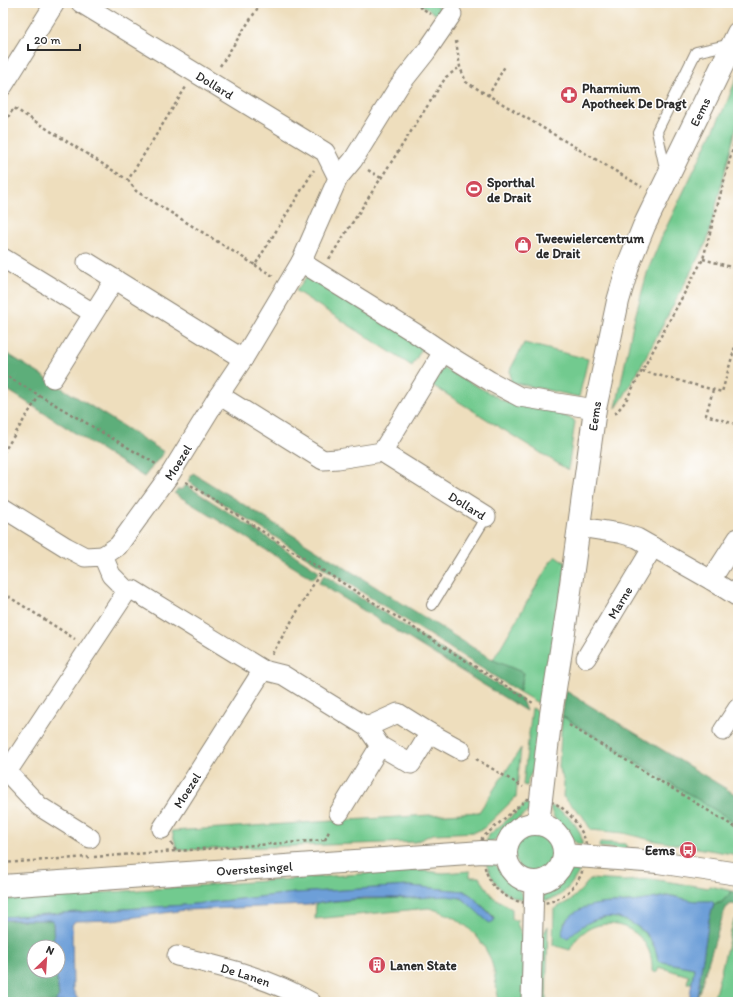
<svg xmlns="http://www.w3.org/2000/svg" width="741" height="1005" viewBox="0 0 741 1005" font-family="Itim,sans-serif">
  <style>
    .green { fill: #72ca8f; stroke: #4e7a5d }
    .forest { fill: #5dae7a; stroke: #446c52 }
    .water { fill: #6d9fd8; stroke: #4c6582 }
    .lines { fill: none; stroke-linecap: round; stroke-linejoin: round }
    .service-casing { stroke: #8c8474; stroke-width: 12 }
    .minor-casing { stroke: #8c8474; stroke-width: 21 }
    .tertiary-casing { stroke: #8c8474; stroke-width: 24 }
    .path { stroke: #8c8474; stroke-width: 2.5; stroke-dasharray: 3 3; stroke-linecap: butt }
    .service { stroke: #fff; stroke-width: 10 }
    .minor { stroke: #fff; stroke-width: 19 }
    .tertiary { stroke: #fff; stroke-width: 22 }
    .labels { text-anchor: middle; stroke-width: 3; stroke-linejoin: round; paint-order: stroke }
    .street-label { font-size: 13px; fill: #2b2b2b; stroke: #fff }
    .poi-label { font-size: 13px; font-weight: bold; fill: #2b2b2b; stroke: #fff; text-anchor: start }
  </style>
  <rect width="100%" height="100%" fill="#fff"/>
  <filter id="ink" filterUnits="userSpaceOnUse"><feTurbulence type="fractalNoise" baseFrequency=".025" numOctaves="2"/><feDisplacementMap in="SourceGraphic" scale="8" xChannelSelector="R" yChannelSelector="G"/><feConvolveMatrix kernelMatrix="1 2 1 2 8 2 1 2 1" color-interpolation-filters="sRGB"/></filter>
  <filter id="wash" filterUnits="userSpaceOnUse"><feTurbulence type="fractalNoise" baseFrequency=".012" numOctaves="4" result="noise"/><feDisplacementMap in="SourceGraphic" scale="16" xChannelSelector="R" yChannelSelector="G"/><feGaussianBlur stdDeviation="0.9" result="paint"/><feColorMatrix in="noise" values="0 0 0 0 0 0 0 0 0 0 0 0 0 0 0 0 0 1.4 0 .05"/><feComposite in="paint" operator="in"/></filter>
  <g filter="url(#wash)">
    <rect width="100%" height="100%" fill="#eedebd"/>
    <path class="green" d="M 419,3 L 432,3 L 440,8 L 437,15 Z
      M 738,74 L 738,121 L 707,241 L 645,359 L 624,396 L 616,408 L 633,324 L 648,270 L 663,234 L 727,102 Z
      M 307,276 L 424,345 L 412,366 L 296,291 Z
      M 524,343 L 588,359 L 579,397 L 511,382 L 510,370 Z
      M 443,368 L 508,403 L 549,411 L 573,419 L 575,422 L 568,470 L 432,385 Z
      M 556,556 L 566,563 L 545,707 L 519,692 L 524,673 L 493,660 L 551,561 Z
      M 532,708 L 544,714 L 537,764 L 528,779 L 527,786 L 523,785 Z
      M 562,716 L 738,824 L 738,855 L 651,840 L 623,833 L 591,830 L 582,815 L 563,797 L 564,782 L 559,767 Z
      M 521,748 L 516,797 L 484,828 L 475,832 L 433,834 L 415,842 L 177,850 L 172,831 L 479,812 Z
      M 527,803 L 531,803 L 529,811 L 525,814 L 507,828 L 496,839 L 490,842 L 486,842 L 489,835 Z
      M 551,806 C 566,812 583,828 582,845 C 569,842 553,820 550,807 Z
      M514 852a20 20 0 1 1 40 0a20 20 0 1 1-40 0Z
      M 600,842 L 625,844 L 627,847 L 625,849 L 599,847 Z
      M 490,862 C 500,867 522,889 524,900 C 503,897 492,881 486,863 Z
      M 582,865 C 575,881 562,901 543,900 L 545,892 L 548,888 L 567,871 L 572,866 Z
      M 415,870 L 443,873 L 470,871 L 470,877 L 479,877 L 493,897 L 512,909 L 512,920 L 518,920 L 517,924 L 525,941 L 523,1002 L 497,1002 L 498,996 C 495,983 495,968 489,956 C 477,930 456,915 429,908 L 315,919 L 316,904 C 349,898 381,899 414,898 C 427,898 448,893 460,898 C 472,902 479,916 490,923 L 494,917 L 472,896 L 464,891 L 409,886 L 295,893 L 185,905 L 3,917 L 3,900 Z
      M 590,879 L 624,881 L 651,879 L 709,888 L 710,886 L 732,891 L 722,902 L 714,904 L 712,901 C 706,901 700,902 694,901 C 686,900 679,897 672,896 C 662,895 652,900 642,901 C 613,904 585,899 564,923 L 568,938 C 572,934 576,928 581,925 C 601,913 626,915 642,931 C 651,939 657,948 658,961 L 694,968 L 692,983 L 687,983 L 689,976 L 659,967 L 657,973 L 652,971 C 655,923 590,905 570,950 L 553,945 L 554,909 L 571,900 L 583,888 Z
      M 734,920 L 738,921 L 738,1002 L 713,1002 Z
      M 548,926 L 546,1002 L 538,1002 L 539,941 Z"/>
    <path class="forest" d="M 3,351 L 164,452 L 144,477 L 3,387 Z
      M 193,473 L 493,660 L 524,673 L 519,692 L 195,486 L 188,481 Z
      M 186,485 L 319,571 L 313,579 L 174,493 L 177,490 L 182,489 Z
      M 324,575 L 522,700 L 526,711 L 319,583 Z
      M 566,691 L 738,796 L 738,824 L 562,716 Z
      M 732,891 L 738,892 L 738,905 L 731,904 L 726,908 L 723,915 L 696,1002 L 709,919 L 714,905 L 722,902 Z
      M 3,920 L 53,920 L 54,947 L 34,947 L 34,971 L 56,971 L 59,997 L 55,1002 L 3,1002 Z"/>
    <path class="water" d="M 409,886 L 464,891 L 472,896 L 494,918 L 494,921 L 490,923 L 488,922 L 462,898 L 446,896 L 414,898 L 364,898 L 333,901 L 308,905 L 185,910 L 114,920 L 75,921 L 72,925 L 73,990 L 79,1002 L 55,1002 L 59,997 L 56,971 L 58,971 L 58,947 L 54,947 L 53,920 L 3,920 L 3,917 L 185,905 L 295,893 Z
      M 671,896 L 695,901 L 712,901 L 714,904 L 709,919 L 696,1002 L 689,1002 L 694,968 L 658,961 C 657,950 652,940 645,933 C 620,909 591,914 568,938 L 563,936 C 561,930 564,924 568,919 C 583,901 610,904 631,902 C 645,901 658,897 671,896 Z"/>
  </g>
  <g filter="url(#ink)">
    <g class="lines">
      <defs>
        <path id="service" d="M 666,173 L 657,131 L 696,52 L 731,44
          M 432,605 L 486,517"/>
        <g id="minor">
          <path id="s1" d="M 81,3 L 325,152 L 338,178 L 301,262 L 415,333 L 443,352 L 490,381 L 520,397 L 595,409"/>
          <path d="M 3,86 L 55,3"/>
          <path d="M 338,178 L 353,160 L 399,86 L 426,52 L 452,14"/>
          <path d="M 3,258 L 93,313"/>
          <path d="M 87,262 L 243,359"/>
          <path id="s2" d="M 443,352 L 382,452 L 486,517"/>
          <path d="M 53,378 L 115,279"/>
          <path d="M 219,395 L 323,460 L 338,459 L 382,452"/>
          <path d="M 3,508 L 66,547 L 85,557 L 103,556 L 111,575 L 127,591 L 133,590 L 263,670 L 283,675 L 367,727 L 380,746 L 411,764 L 430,733"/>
          <path d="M 580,527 L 619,533 L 637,538 L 711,580 L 738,597"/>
          <path id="s3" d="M 103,556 L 118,546 L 171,473 L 219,395 L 243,359 L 301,262"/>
          <path d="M 711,580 L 738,538"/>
          <path id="s4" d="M 586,658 L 653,547"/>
          <path d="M 367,727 L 398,713 L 430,733 L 461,750"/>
          <path d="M 723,731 L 738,708"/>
          <path d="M 3,770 L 7,772 L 127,591"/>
          <path d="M 7,772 L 39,806 L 90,838"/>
          <path d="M 339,813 L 380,746"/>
          <path id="s5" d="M 162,829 L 263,670"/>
          <path id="s6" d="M 177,956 C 223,967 270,978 311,1002"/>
          <path d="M 531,1002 L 534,881"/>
        </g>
        <g id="tertiary">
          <path id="s7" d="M 538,824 L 551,714 L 568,606 L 595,409 L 618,301 L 629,263 L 644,226 L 738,33"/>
          <circle cx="535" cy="853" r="29"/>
          <path d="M 564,855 L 658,862 L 738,874"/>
          <path id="s8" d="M 3,886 L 482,852 L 506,853"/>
        </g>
      </defs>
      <use href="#service" class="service-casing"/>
      <use href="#minor" class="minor-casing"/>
      <use href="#tertiary" class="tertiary-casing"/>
      <path class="path" d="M 414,3 L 431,14
        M 456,41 L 460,67 L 466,82 L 642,187
        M 220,66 L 261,3
        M 488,96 L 505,66
        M 3,113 L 8,117 L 14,108 L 128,180 L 186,87
        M 368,170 L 381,178
        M 128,180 L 136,191 L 255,265 L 314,170
        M 329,259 L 446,77 L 460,67
        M 703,259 L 738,269
        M 255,265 L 273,276
        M 642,371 L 722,392 L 736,343 L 738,344
        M 3,374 L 156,464
        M 713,390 L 706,415 L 738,425
        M 615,414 L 625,402 L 703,259 L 738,129
        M 3,453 L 39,396
        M 186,482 L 322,570 L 533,703
        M 3,593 L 75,639
        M 272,654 L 322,570
        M 569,725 L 738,829
        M 476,759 L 523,787
        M 527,799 C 536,800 547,800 554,803 C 565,808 574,819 580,829 C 587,841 587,846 585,860 C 580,896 544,913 512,899 C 504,896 495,889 491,882 C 483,869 482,853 482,838 Z
        M 325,840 L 330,829
        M 171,843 L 176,851
        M 94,857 L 325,840
        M 3,863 L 89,857"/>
      <use href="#service" class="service"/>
      <use href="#minor" class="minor"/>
      <use href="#tertiary" class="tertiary"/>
    </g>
  </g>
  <defs>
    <symbol id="pharmacy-disc" viewBox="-11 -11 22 22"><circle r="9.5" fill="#d1495b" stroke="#fff"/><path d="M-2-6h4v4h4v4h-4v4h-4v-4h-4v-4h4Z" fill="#fff"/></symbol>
    <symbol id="stadium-disc" viewBox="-11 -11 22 22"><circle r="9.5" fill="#d1495b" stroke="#fff"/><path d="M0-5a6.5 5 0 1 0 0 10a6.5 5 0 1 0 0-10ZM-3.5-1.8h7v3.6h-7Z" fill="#fff"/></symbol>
    <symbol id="shop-disc" viewBox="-11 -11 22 22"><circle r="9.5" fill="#d1495b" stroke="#fff"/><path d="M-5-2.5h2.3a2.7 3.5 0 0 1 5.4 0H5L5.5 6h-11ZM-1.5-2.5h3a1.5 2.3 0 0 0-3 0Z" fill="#fff"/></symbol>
    <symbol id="bus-disc" viewBox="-11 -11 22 22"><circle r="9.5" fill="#d1495b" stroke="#fff"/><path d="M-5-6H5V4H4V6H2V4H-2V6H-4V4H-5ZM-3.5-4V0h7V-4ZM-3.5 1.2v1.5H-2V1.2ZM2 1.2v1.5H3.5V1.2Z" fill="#fff"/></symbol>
    <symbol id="building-disc" viewBox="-11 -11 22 22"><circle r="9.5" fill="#d1495b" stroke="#fff"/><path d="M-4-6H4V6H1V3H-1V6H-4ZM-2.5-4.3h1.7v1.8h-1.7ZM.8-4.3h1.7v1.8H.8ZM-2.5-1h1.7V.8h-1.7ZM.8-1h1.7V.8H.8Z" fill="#fff"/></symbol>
  </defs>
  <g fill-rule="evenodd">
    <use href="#pharmacy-disc" x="559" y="85" width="20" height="20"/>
    <use href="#stadium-disc" x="464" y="179" width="20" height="20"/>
    <use href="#shop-disc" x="513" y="235" width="20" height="20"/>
    <use href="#bus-disc" x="678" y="840" width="20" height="20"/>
    <use href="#building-disc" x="367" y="955" width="20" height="20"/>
  </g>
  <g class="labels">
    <g class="street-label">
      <text dy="5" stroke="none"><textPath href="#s1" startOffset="157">Dollard</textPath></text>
      <text dy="5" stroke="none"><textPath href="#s7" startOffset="736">Eems</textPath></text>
      <text dy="5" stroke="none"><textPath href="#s7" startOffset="412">Eems</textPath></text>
      <text dy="5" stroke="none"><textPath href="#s3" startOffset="121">Moezel</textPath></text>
      <text dy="5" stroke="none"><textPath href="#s2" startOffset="218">Dollard</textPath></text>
      <text dy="5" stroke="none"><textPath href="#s4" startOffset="65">Marne</textPath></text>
      <text dy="5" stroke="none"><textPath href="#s5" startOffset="46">Moezel</textPath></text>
      <text dy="5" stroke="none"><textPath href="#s8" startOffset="252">Overstesingel</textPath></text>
      <text dy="5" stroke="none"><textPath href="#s6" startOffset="71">De Lanen</textPath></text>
    </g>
    <g class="poi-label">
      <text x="582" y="93">Pharmium<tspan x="582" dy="15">Apotheek De Dragt</tspan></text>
      <text x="487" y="187">Sporthal<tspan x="487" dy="15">de Drait</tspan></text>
      <text x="536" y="243">Tweewielercentrum<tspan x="536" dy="15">de Drait</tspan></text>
      <text x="675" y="855" text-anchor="end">Eems</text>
      <text x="390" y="970">Lanen State</text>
    </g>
  </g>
  <rect width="741" height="1005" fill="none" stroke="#fff" stroke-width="16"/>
  <g transform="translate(46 959) rotate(25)"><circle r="19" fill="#ffffff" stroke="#aaaaaa"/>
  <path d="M0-3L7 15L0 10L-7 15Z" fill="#d1495b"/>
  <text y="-6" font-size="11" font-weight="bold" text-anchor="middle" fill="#2b2b2b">N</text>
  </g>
  <path d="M28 44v6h52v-6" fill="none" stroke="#2b2b2b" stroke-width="2"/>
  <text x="34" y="44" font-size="12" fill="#2b2b2b" stroke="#ffffff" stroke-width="3" paint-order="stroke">20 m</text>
</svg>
